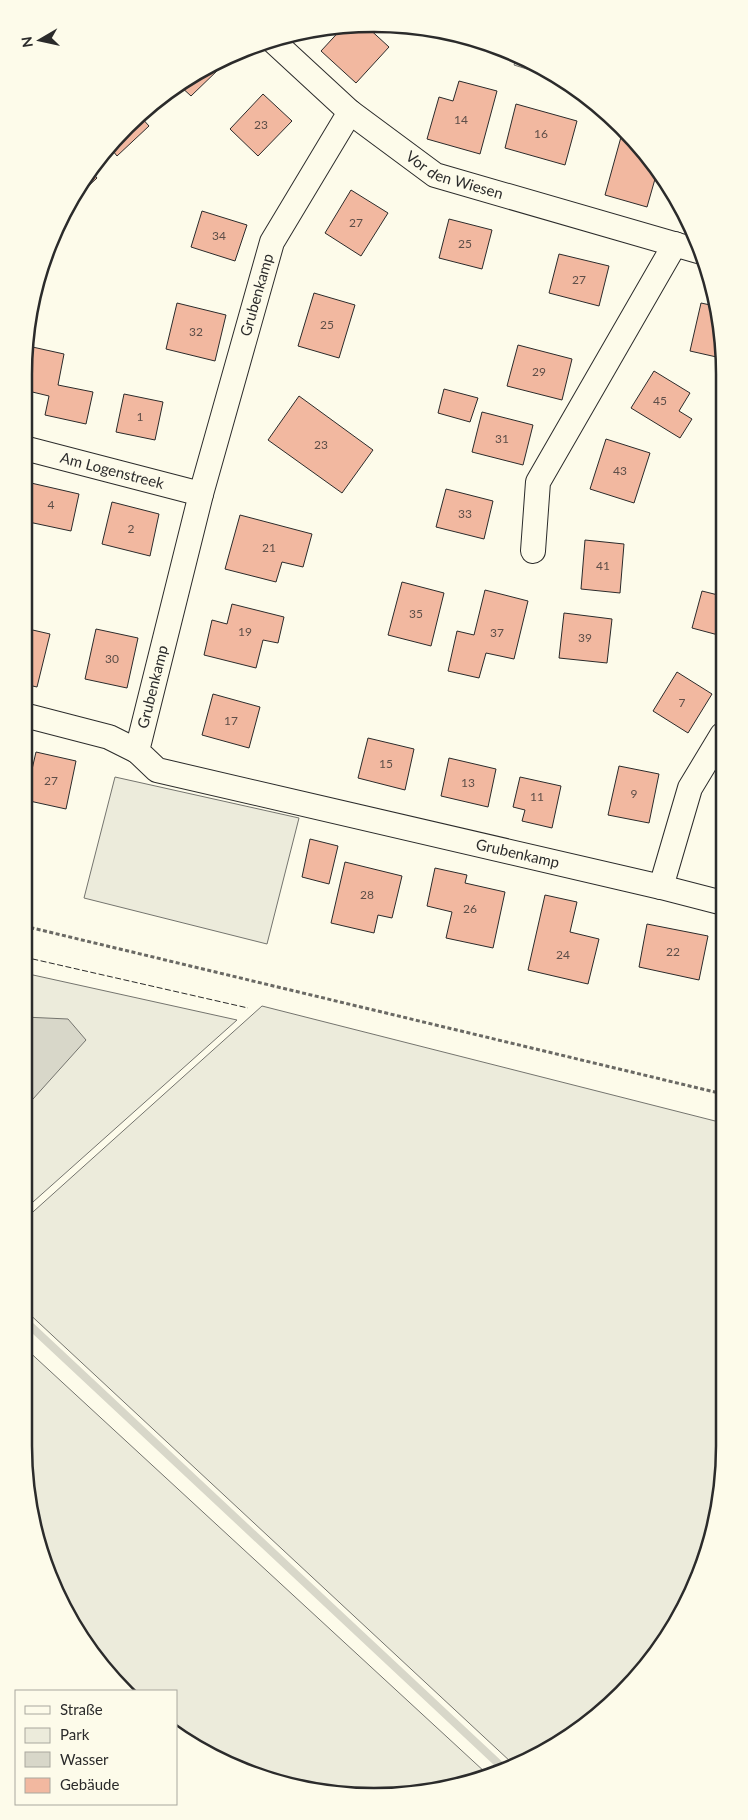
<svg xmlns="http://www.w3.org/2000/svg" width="748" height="1820" viewBox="0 0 748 1820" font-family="Lato,sans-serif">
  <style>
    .green { fill: #ecebdb; stroke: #74746e }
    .water { fill: #d8d7c9; stroke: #74746e }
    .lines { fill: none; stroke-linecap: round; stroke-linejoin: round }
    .stream { stroke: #d8d7c9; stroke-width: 8 }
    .building { fill: #f2b8a0; stroke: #2b2b2b }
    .street-casing { stroke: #2b2b2b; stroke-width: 26 }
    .path { stroke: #6a6964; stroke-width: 3; stroke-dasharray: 4 2.5; stroke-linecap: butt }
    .street { stroke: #fdfbea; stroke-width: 24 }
    .fence { stroke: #2b2b2b; stroke-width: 1; stroke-dasharray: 6 2.5; stroke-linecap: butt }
    .labels { text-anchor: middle; stroke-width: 4; stroke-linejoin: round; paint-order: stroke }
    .number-label { font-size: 12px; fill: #5d4e48 }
    .street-label { font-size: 15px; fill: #2b2b2b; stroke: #fdfbea }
    .rim { fill: none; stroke: #2b2b2b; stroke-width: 2.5 }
  </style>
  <rect width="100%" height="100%" fill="#fdfbea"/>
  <path class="green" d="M 517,57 L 562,80 L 514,65 Z
    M 115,777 L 299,818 L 267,944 L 84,898 Z
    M 24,973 L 237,1020 L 24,1210 Z
    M 262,1006 L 723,1123 L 724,1446 L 706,1558 L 652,1659 L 605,1709 L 549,1749 L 512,1763 L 24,1309 L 24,1220 Z
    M 24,1347 L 486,1773 L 442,1790 L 328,1793 L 262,1778 L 199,1749 L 176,1731 L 176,1691 L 128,1691 L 110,1677 L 71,1621 L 42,1559 L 24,1446 Z"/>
  <path class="water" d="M 24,1017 L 68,1019 L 86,1040 L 24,1109 Z"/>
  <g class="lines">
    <path class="stream" d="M 24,1320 L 502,1767"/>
  </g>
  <path class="building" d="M 345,25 L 365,25 L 389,47 L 356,83 L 321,51 Z
    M 214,63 L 220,68 L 191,96 L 179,85 Z
    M 459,81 L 497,91 L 480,154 L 427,139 L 439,97 L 453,101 Z
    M 263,94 L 292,121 L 258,156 L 230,129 Z
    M 516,104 L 577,121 L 565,165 L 505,148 Z
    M 140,116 L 149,126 L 117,156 L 109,146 Z
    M 621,137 L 634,141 L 638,143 L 657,172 L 647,207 L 605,195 Z
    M 91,171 L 97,178 L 68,205 L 71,199 Z
    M 351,190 L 388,213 L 361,256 L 325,233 Z
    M 202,211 L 247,225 L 235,261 L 191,247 Z
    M 449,219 L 492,230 L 482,269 L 439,258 Z
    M 559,254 L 609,266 L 599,306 L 549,293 Z
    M 314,293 L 355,305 L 339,358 L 298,346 Z
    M 177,303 L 226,315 L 215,361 L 166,349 Z
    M 701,303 L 715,306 L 721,328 L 721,358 L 690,351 Z
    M 518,345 L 572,359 L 562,400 L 507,386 Z
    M 28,346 L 64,354 L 58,385 L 93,392 L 86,424 L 45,415 L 49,396 L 24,390 L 24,374 Z
    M 654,371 L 690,393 L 679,411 L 692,419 L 680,438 L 631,408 Z
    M 444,389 L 478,398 L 470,422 L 438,413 Z
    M 124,394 L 163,402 L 155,440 L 116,432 Z
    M 299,396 L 373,450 L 342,493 L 268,440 Z
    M 482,412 L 533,425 L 523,465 L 472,452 Z
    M 606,439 L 650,453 L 634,503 L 590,489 Z
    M 31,483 L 79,494 L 71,531 L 24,521 Z
    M 446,489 L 493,501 L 484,539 L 436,527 Z
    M 112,502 L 159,514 L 150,556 L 102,544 Z
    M 240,515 L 312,534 L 303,567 L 282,562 L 276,582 L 225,569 Z
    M 585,540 L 624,544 L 620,593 L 581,589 Z
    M 402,582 L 444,593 L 431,646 L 388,635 Z
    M 485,590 L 528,601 L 514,659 L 486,653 L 479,678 L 448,671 L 457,631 L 474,635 Z
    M 702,591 L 722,596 L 722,636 L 692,628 Z
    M 232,604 L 284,617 L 278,643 L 263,640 L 256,668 L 204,655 L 212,620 L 227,624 Z
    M 564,613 L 612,619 L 607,663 L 559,658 Z
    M 24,628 L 50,634 L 37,687 L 24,684 Z
    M 96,629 L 138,638 L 127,688 L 85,679 Z
    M 677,672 L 712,694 L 688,733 L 653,711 Z
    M 213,694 L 260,707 L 249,748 L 202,735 Z
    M 368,738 L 414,749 L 405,790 L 358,778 Z
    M 36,752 L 76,761 L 66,809 L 25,800 Z
    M 449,758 L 496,769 L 488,807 L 441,796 Z
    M 619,766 L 659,774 L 649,823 L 608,815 Z
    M 520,777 L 561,786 L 552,828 L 522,821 L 525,810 L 513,807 Z
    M 310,839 L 338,846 L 329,884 L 302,877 Z
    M 345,862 L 402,876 L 392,918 L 378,915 L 374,933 L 331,923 Z
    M 435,868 L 467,875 L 465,883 L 505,892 L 493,948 L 446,938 L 452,912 L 427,906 Z
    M 545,895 L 577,902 L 570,932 L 599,939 L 588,984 L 528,970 Z
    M 647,924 L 708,936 L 699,980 L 639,967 Z"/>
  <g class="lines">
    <defs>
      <g id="street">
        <path id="s1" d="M 272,40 L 350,112 L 435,175 L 698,251"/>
        <path id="s2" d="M 350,112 L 272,242 L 201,494 L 137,751 L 157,770 L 661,887 L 723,903"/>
        <path id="s3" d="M 24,448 L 201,494"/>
        <path d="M 533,551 L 538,482 L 675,244"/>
        <path d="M 24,715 L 109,737 L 137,751"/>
        <path d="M 661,887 L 690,788 L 722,735"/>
      </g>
    </defs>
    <use href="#street" class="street-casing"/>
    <path class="path" d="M 681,221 L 683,212
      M 24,926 L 723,1094"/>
    <use href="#street" class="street"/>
    <path class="fence" d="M 24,957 L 248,1008"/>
  </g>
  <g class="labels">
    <g class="number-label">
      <text x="461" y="124">14</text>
      <text x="261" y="129">23</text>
      <text x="541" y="138">16</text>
      <text x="356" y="227">27</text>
      <text x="219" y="240">34</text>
      <text x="465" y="248">25</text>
      <text x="579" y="284">27</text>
      <text x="327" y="329">25</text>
      <text x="196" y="336">32</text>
      <text x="539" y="376">29</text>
      <text x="660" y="405">45</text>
      <text x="140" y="421">1</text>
      <text x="502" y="443">31</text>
      <text x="321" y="449">23</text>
      <text x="620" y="475">43</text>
      <text x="51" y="509">4</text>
      <text x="465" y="518">33</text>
      <text x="131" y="533">2</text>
      <text x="269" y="552">21</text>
      <text x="603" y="570">41</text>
      <text x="416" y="618">35</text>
      <text x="245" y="636">19</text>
      <text x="497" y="637">37</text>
      <text x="585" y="642">39</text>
      <text x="112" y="663">30</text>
      <text x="682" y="707">7</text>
      <text x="231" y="725">17</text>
      <text x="386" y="768">15</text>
      <text x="51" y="785">27</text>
      <text x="468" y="787">13</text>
      <text x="634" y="798">9</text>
      <text x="537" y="801">11</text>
      <text x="367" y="899">28</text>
      <text x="470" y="913">26</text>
      <text x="673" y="956">22</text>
      <text x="563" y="959">24</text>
    </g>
    <g class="street-label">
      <text dy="5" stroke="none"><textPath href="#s1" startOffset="230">Vor den Wiesen</textPath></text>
      <text transform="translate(257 295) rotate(-74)" y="5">Grubenkamp</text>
      <text dy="5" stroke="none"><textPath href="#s3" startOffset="91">Am Logenstreek</textPath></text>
      <text transform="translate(153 687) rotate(-76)" y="5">Grubenkamp</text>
      <text dy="5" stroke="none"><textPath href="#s2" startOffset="1076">Grubenkamp</textPath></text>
    </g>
  </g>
  <path d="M0 0H748V1820H0ZM374 32H374A342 342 0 0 1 716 374V1446A342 342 0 0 1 374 1788H374A342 342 0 0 1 32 1446V374A342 342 0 0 1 374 32Z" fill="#fdfbea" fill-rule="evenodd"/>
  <path class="rim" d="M374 32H374A342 342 0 0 1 716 374V1446A342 342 0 0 1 374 1788H374A342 342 0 0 1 32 1446V374A342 342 0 0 1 374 32Z"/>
  <rect x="15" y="1690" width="162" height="115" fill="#fdfbea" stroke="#a9a89e"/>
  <rect x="25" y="1706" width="25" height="8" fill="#fdfbea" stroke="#a9a89e"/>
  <text x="60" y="1715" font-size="15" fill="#2b2b2b">Straße</text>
  <rect x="25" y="1728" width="25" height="15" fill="#ecebdb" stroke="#a9a89e"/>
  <text x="60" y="1740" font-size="15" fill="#2b2b2b">Park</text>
  <rect x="25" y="1752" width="25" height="15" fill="#d8d7c9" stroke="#a9a89e"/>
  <text x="60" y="1765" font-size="15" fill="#2b2b2b">Wasser</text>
  <rect x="25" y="1778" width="25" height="15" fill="#f2b8a0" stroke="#a9a89e"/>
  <text x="60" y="1790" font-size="15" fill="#2b2b2b">Gebäude</text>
  <g transform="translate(40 40) rotate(261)" stroke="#fdfbea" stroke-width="4" paint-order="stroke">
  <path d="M0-4L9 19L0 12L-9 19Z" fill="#2b2b2b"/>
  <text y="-8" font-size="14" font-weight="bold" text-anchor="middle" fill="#2b2b2b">N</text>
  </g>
</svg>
